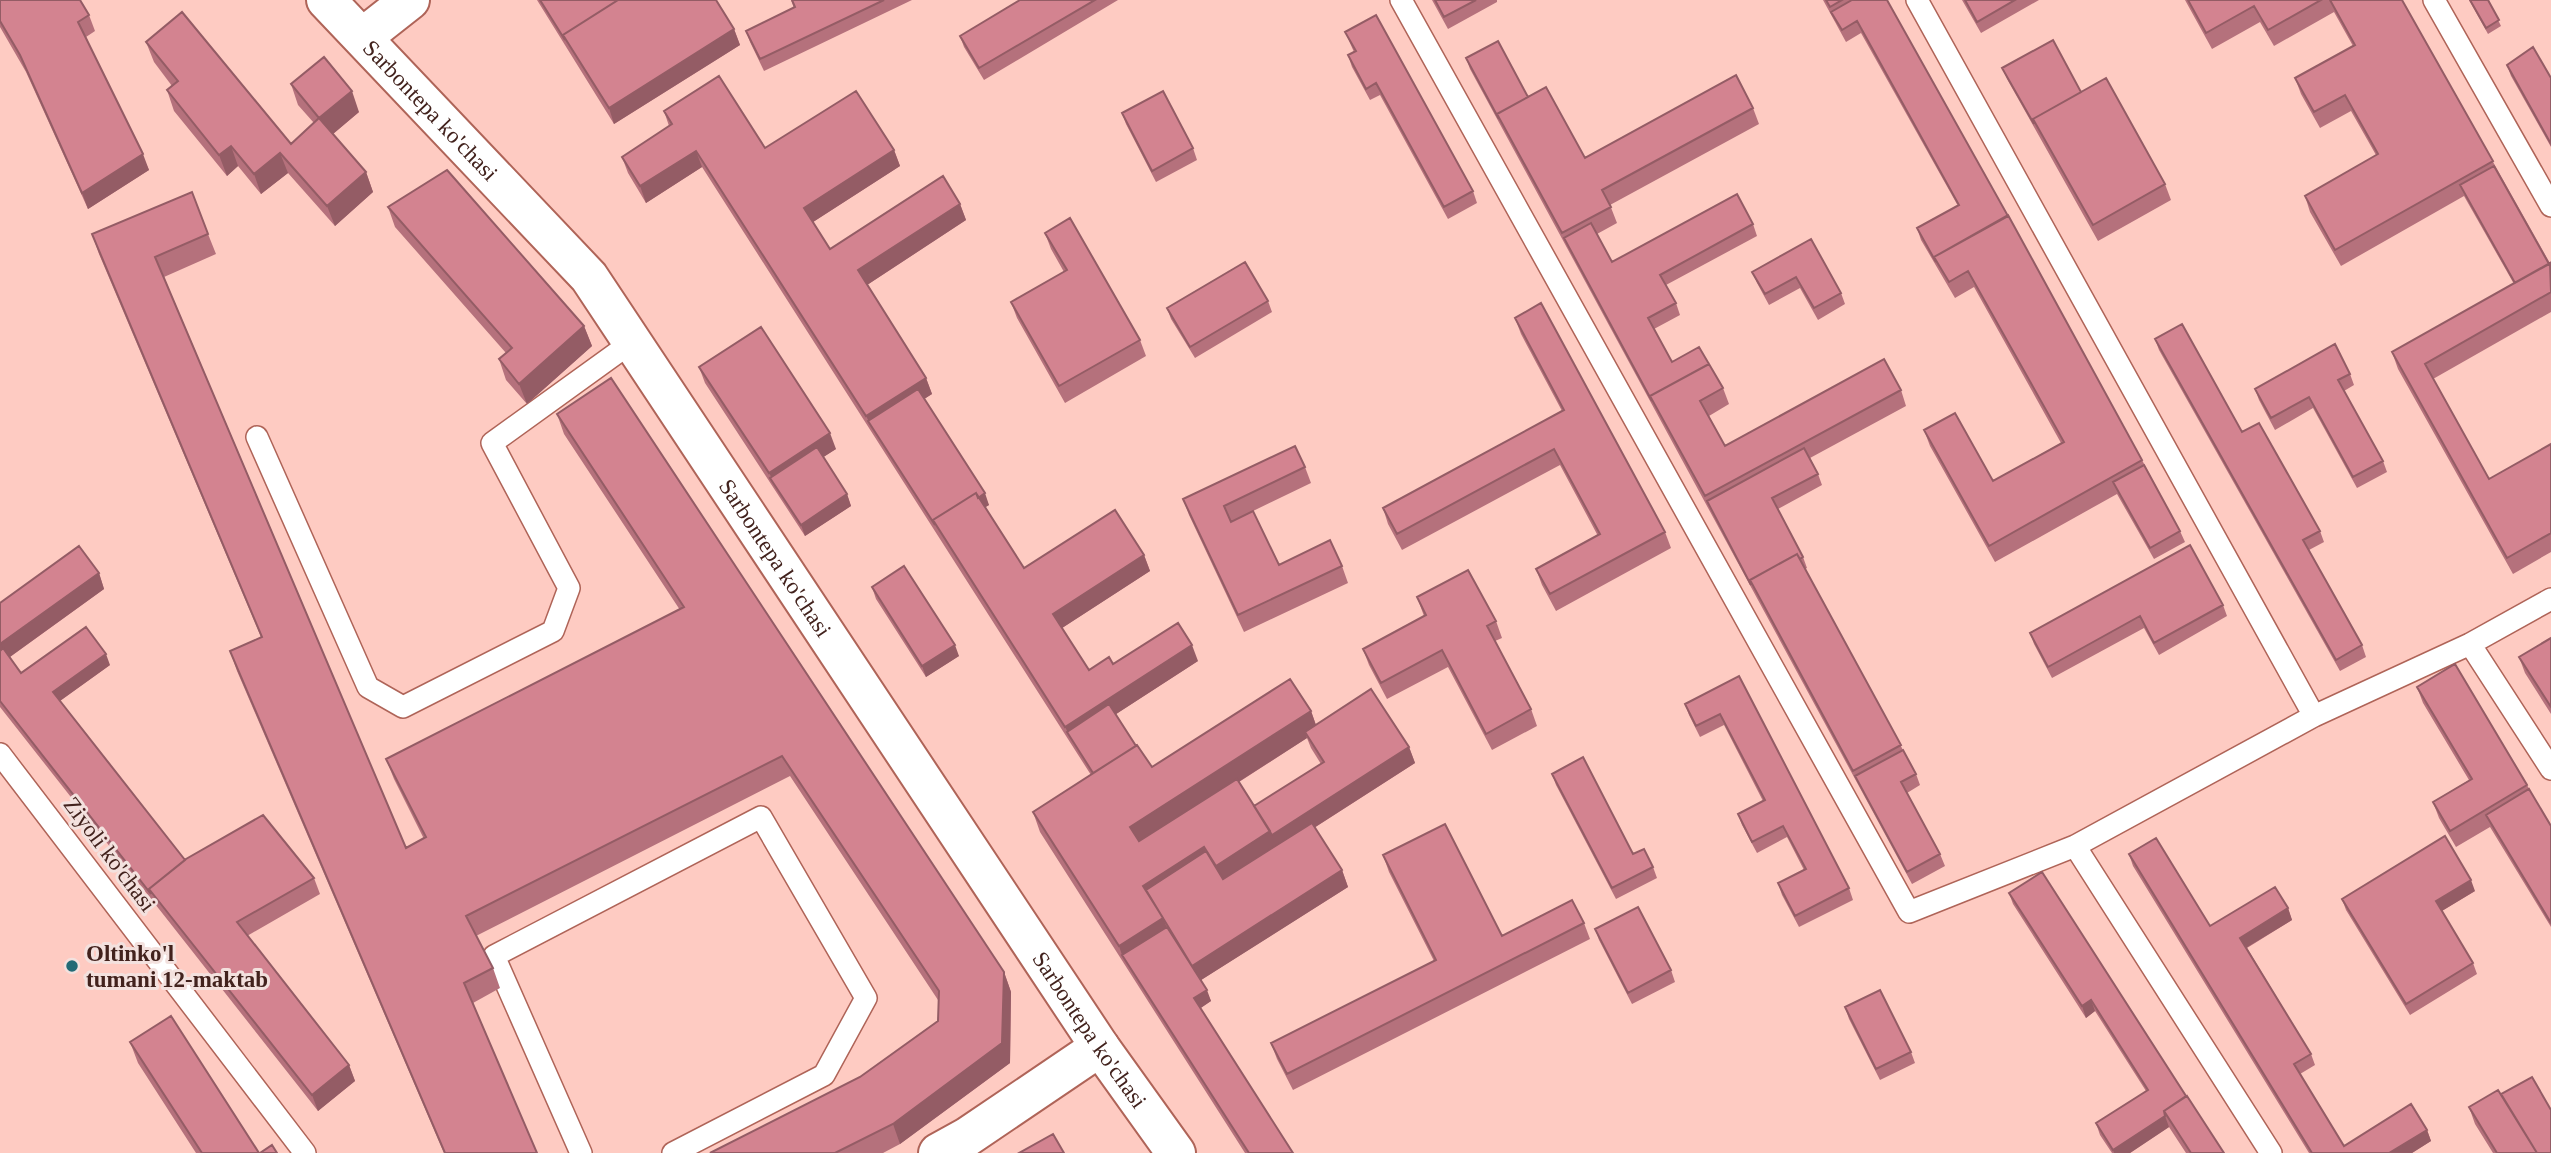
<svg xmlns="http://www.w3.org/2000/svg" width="2551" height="1153" viewBox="0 0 2551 1153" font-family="Georgia,serif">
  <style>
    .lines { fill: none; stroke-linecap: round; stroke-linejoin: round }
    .service-casing { stroke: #af6458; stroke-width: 24 }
    .tertiary-casing { stroke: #af6458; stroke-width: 42 }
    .service { stroke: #fff; stroke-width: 21 }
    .tertiary { stroke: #fff; stroke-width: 38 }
    .wall { fill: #b5717c; fill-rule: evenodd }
    .shaded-wall { fill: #945c65 }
    .building { fill: #d38390; stroke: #945c65; stroke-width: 2 }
    .poi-dot { fill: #226b76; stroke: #f3e1de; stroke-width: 2.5 }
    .labels { text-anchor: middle; stroke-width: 6; stroke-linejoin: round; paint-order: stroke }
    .street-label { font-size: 23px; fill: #42221d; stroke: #f3e1de }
    .poi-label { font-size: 23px; font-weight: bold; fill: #42221d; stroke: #f3e1de; text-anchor: start }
  </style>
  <rect width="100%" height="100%" fill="#fecbc2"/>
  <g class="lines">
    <defs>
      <path id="service" d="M 1401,0 L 1909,912 L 2075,846 L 2314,716 L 2470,644 L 2551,599
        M 1917,0 L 2314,716
        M 2434,0 L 2551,206
        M 257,437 L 368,687 L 403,707 L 553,631 L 569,588 L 492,443 L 632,342
        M 2470,644 L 2551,769
        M 0,754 L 305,1153
        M 2075,846 L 2271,1153
        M 581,1153 L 494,956 L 761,817 L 866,998 L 824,1075 L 673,1153"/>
      <g id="tertiary">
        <path id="s1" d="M 326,0 L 589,277 L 1100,1047 L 1176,1153"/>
        <path d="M 363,37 L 410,0"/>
        <path d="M 938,1153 L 967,1137 L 1100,1047"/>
      </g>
    </defs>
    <use href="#service" class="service-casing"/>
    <use href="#tertiary" class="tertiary-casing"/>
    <use href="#service" class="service"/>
    <use href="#tertiary" class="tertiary"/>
  </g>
  <path class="wall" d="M 0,0 L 89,15 L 95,31 L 86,37 L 149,170 L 88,209 L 26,72 L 0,27 Z
    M 537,0 L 617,0 L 734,29 L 740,45 L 614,124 Z
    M 791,0 L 912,0 L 764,71 L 750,42 L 746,31 L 794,8 Z
    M 1020,0 L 1118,0 L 984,80 L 964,47 L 960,36 Z
    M 1432,0 L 1497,0 L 1497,2 L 1448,29 Z
    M 1823,0 L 1887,0 L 2142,460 L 2180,531 L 2185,542 L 2154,559 L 2117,494 L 1995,562 L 1930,446 L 1924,430 L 1993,481 L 2061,443 L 1974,287 L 1955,298 L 1921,240 L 1917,228 L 1958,206 L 1861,33 L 1846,42 Z
    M 1962,0 L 2039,0 L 1981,33 Z
    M 2185,0 L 2402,0 L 2551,265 L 2551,312 L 2433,379 L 2489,479 L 2551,444 L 2551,552 L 2513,574 L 2398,369 L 2392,352 L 2514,284 L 2464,196 L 2341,266 L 2310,212 L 2305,196 L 2376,155 L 2351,111 L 2320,128 L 2301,94 L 2295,78 L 2353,46 L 2334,12 L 2274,46 L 2260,22 L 2212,49 Z
    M 2469,0 L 2488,0 L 2501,26 L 2488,34 Z
    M 1345,32 L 1473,191 L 1477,203 L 1448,219 L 1380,95 L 1370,100 L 1352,67 L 1348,55 L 1354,52 Z
    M 146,42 L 291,144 L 314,123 L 298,105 L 291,84 L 359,112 L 333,134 L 366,172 L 373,192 L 335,226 L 288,173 L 261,194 L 238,166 L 227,176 L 174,111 L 167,90 L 172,86 L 154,62 Z
    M 1466,58 L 1528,97 L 1585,158 L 1753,108 L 1759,124 L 1610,205 L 1617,223 L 1597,234 L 1612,262 L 1753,224 L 1757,236 L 1666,285 L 1676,303 L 1680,315 L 1654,329 L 1672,362 L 1723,388 L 1729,404 L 1709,416 L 1725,446 L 1901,390 L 1906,406 L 1810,458 L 1818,474 L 1822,485 L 1778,509 L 1803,557 L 1807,568 L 1805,569 L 1916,774 L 1920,785 L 1907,793 L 1940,854 L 1945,866 L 1912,884 L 1470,69 Z
    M 2507,65 L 2551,78 L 2551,147 L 2511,76 Z
    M 2002,68 L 2165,184 L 2171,200 L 2098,241 L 2007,79 Z
    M 664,111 L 765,148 L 894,150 L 900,166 L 813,222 L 830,249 L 960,204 L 966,220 L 867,285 L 926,378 L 932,394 L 924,399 L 989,505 L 985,507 L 1024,568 L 1144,555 L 1150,571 L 1062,628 L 1089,670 L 1113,664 L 1198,661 L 1116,714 L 1136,746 L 1152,767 L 1311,711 L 1316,725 L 1409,747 L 1415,763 L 1314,828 L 1342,870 L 1348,887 L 1201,980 L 1211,1001 L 1200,1008 L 1293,1153 L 1245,1153 L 1040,832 L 1033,812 L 1091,775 L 702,167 L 646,203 L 628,173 L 622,157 L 669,126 ZM 1307,738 L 1311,748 L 1321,764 L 1254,806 L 1239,782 Z
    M 1122,113 L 1193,148 L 1197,160 L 1156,182 L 1126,124 Z
    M 388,207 L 584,326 L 592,346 L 527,404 L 506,380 L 499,359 L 506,353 L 395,227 Z
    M 1045,233 L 1140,340 L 1146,356 L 1065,403 L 1017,318 L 1011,302 L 1064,272 L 1051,249 Z
    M 92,234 L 208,234 L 216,254 L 164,277 L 406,848 L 424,839 L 394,779 L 386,759 L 680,610 L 564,434 L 557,414 L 1004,972 L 1011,992 L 1010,1063 L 900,1144 L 883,1153 L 710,1153 L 860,1077 L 938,1021 L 938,1000 L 790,776 L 476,936 L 493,968 L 500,988 L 473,1003 L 537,1153 L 444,1153 L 237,671 L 230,651 L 261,637 L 99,254 Z
    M 1811,239 L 1841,293 L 1845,304 L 1818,320 L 1800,288 L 1769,305 L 1757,283 L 1752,272 Z
    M 1268,301 L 1272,312 L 1195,358 L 1171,319 L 1167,308 Z
    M 1515,318 L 1665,532 L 1671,548 L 1556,611 L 1542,585 L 1536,569 L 1598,536 L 1560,465 L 1402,550 L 1388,524 L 1383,508 L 1562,411 L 1521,334 Z
    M 2155,339 L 2242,432 L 2320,531 L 2324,542 L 2309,550 L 2362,645 L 2366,657 L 2340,671 L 2159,350 Z
    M 699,367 L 836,449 L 823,457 L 847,494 L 851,506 L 805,536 L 705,383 Z
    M 2350,374 L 2354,385 L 2344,391 L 2383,461 L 2387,472 L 2357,488 L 2313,408 L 2275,430 L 2259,400 L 2255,389 Z
    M 1305,467 L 1311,483 L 1253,511 L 1279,565 L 1342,566 L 1348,583 L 1244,632 L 1189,515 L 1183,499 Z
    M 2190,545 L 2223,605 L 2227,616 L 2159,655 L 2144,628 L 2052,678 L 2034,644 L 2030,633 Z
    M 99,573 L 104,589 L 10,657 L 21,673 L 110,665 L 60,701 L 185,860 L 314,878 L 320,894 L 247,936 L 349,1065 L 355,1081 L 318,1111 L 0,707 L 0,603 Z
    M 872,587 L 959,656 L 926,677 L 876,599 Z
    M 1417,597 L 1496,621 L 1502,638 L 1495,641 L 1531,709 L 1537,726 L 1492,750 L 1448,667 L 1387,699 L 1369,665 L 1363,649 L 1424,616 Z
    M 2551,638 L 2551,714 L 2525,673 L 2519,657 Z
    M 1739,676 L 1849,888 L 1853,900 L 1799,927 L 1782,895 L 1778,883 L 1804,870 L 1787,837 L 1757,853 L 1742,825 L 1738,814 L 1763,801 L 1724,725 L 1700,737 L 1689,715 L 1685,704 Z
    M 2417,687 L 2527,785 L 2551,826 L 2551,927 L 2490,827 L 2456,847 L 2439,818 L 2433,802 L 2469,780 L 2423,703 Z
    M 1552,774 L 1633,854 L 1653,867 L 1657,878 L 1616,899 L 1556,785 Z
    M 2129,854 L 2210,926 L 2288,908 L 2292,920 L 2247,948 L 2311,1054 L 2315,1065 L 2300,1074 L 2344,1146 L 2427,1130 L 2431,1141 L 2412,1153 L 2309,1153 L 2133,866 Z
    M 1383,855 L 1502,936 L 1584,923 L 1590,939 L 1293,1090 L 1277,1059 L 1271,1043 L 1434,961 L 1389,872 Z
    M 2475,891 L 2442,911 L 2473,963 L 2477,974 L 2410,1015 L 2346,910 L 2342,899 Z
    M 2009,893 L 2186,1096 L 2224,1153 L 2186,1153 L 2169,1127 L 2130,1153 L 2112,1153 L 2100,1135 L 2096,1123 L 2146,1091 L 2095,1011 L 2086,1018 L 2013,904 Z
    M 1595,929 L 1671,970 L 1675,982 L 1632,1004 L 1599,940 Z
    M 1845,1007 L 1911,1052 L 1915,1063 L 1880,1080 L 1849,1019 Z
    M 130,1042 L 259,1153 L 196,1153 L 138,1063 Z
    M 2501,1094 L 2551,1153 L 2493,1153 L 2475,1124 L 2469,1107 Z"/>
  <path class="shaded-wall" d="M 734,29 L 740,45 L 614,124 L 609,108 Z
    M 352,91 L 359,112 L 327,139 L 319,118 Z
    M 231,146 L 238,166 L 227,176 L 219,155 Z
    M 894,150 L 900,166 L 810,224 L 804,208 Z
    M 696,151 L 702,167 L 646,203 L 640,186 Z
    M 280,153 L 288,173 L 261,194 L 254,174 Z
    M 143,154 L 149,170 L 88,209 L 82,193 Z
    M 366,172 L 373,192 L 335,226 L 327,206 Z
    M 960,204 L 966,220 L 864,287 L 858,270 Z
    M 584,326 L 592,346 L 527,404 L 519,384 Z
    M 926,378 L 932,394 L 874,431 L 866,416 Z
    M 830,433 L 836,449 L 777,487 L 769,473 Z
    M 985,493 L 989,505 L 942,535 L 936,525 Z
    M 847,494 L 851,506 L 805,536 L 801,525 Z
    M 1144,555 L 1150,571 L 1059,630 L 1053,614 Z
    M 99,573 L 104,589 L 0,664 L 0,644 Z
    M 955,645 L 959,656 L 926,677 L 922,666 Z
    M 1192,645 L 1198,661 L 1073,742 L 1065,727 Z
    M 106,654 L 110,665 L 57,703 L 53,692 Z
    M 1311,711 L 1318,731 L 1305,732 L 1307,738 L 1137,847 L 1130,827 Z
    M 1409,747 L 1415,763 L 1223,886 L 1216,866 L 1270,831 Z
    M 1204,847 L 1212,868 L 1154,904 L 1143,886 Z
    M 1342,870 L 1348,887 L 1198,982 L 1192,966 Z
    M 2471,880 L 2475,891 L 2440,912 L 2436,901 Z
    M 2288,908 L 2292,920 L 2244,949 L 2240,938 Z
    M 1163,918 L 1171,938 L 1122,955 L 1119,946 Z
    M 1004,972 L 1011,992 L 1010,1063 L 900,1144 L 893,1124 Z
    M 1207,990 L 1211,1001 L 1198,1010 L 1194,998 Z
    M 2091,1000 L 2095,1011 L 2086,1018 L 2082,1006 Z
    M 349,1065 L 355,1081 L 318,1111 L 312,1095 Z
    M 2165,1116 L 2169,1127 L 2130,1153 L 2114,1153 L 2113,1150 Z
    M 2427,1130 L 2431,1141 L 2412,1153 L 2389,1153 Z"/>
  <path class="building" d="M 0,0 L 80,0 L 89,15 L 78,22 L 143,154 L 82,193 L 20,55 L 0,21 Z
    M 540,0 L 618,0 L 563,35 L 565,40 Z
    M 618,0 L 716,0 L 734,29 L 609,108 L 563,35 Z
    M 792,0 L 884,0 L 760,59 L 746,31 L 795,7 Z
    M 1020,0 L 1095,0 L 979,68 L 960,36 Z
    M 1435,0 L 1476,0 L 1444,17 Z
    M 1826,0 L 1842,0 L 1830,7 Z
    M 1852,0 L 1887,0 L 2008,216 L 1934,257 L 1936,262 L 1917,228 L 1959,205 L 1857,21 L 1842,30 L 1831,12 Z
    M 1965,0 L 2015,0 L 1977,22 Z
    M 2188,0 L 2321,0 L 2268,30 L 2254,6 L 2206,33 Z
    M 2330,0 L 2402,0 L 2493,161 L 2335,250 L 2305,196 L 2378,154 L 2345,95 L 2314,112 L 2295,78 L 2355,45 Z
    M 2470,0 L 2488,0 L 2499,20 L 2486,28 Z
    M 182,12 L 291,144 L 319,118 L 366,172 L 327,206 L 280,153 L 254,174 L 231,146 L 219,155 L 167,90 L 178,81 L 146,42 Z
    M 1376,15 L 1473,191 L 1444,207 L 1376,83 L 1366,89 L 1348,55 L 1356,51 L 1345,32 Z
    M 2053,40 L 2081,92 L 2033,119 L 2034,124 L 2002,68 Z
    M 1498,41 L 1528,97 L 1497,114 L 1499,119 L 1466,58 Z
    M 2533,47 L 2551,78 L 2551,144 L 2507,65 Z
    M 324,57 L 352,91 L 319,118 L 291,84 Z
    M 1736,75 L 1753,108 L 1602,190 L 1611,207 L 1562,233 L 1497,114 L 1546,87 L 1585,158 Z
    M 719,76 L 765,148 L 856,91 L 894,150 L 804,208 L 830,249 L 943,176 L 960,204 L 858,270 L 926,378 L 866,416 L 696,151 L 640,186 L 622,157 L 672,124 L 664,111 Z
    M 2106,78 L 2165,184 L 2093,225 L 2033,119 Z
    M 1163,91 L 1193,148 L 1152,171 L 1122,113 Z
    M 2494,166 L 2549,264 L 2515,283 L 2460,185 Z
    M 447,170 L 584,326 L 519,384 L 499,359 L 512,348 L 388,207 Z
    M 192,192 L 208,234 L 155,257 L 406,848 L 426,837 L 386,759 L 684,607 L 557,414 L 611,378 L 1004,972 L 1002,1043 L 893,1124 L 835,1153 L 710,1153 L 860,1077 L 938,1021 L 939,991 L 782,756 L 466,916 L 493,968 L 464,983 L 537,1153 L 445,1153 L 230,651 L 262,637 L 92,234 Z
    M 1737,194 L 1753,224 L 1660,275 L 1676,303 L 1648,318 L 1672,362 L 1699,347 L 1709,364 L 1650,396 L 1652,401 L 1564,238 L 1591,223 L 1612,262 Z
    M 2008,215 L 2142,460 L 1989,546 L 1924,430 L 1955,413 L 1993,481 L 2064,442 L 1968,271 L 1949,282 L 1934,257 Z
    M 1070,218 L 1140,340 L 1059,386 L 1011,302 L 1067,270 L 1045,233 Z
    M 1811,239 L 1841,293 L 1814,308 L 1796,277 L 1765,294 L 1752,272 Z
    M 1245,262 L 1268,301 L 1190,347 L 1167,308 Z
    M 2550,263 L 2551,292 L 2425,364 L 2489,479 L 2551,444 L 2551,533 L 2507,558 L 2392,352 Z
    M 1541,303 L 1665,532 L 1550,594 L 1536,569 L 1600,534 L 1554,449 L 1397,534 L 1383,508 L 1564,410 L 1515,318 Z
    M 2182,324 L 2242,432 L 2259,423 L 2320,531 L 2303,540 L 2362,645 L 2336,660 L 2155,339 Z
    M 761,327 L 830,433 L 769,473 L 699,367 Z
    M 2335,344 L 2350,374 L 2338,380 L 2383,461 L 2353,477 L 2309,397 L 2271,418 L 2255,389 Z
    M 1884,359 L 1901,390 L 1705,496 L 1650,396 L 1709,364 L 1723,388 L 1700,401 L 1725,446 Z
    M 918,389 L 985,493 L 978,498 L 976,493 L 933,520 L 935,525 L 868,421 Z
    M 1295,446 L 1305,467 L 1224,506 L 1231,522 L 1253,511 L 1279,565 L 1330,540 L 1342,566 L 1238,615 L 1183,499 Z
    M 817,447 L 847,494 L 801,525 L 770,478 Z
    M 1804,448 L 1818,474 L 1772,498 L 1803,557 L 1800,559 L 1797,554 L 1750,580 L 1751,585 L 1707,501 Z
    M 2144,465 L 2180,531 L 2150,548 L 2113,482 Z
    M 976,493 L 1024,568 L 1115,510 L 1144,555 L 1053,614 L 1089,670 L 1109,657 L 1113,664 L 1178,623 L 1192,645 L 1065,727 L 933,520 Z
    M 2190,545 L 2223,605 L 2154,643 L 2140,616 L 2048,667 L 2030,633 Z
    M 79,546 L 99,573 L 0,644 L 0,603 Z
    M 1797,554 L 1901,745 L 1853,771 L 1750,580 Z
    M 904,566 L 955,645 L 922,666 L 872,587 Z
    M 1468,570 L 1496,621 L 1487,626 L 1531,709 L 1486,734 L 1442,650 L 1381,683 L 1363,649 L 1426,615 L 1417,597 Z
    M 86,627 L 106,654 L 53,692 L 185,860 L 149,889 L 151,894 L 0,701 L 0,651 L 3,648 L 21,673 Z
    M 2551,638 L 2551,707 L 2519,657 Z
    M 2455,664 L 2527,785 L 2450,831 L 2433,802 L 2472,779 L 2417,687 Z
    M 1739,676 L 1849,888 L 1795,916 L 1778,883 L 1806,869 L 1783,826 L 1752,842 L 1738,814 L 1765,800 L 1720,714 L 1696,726 L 1685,704 Z
    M 1290,679 L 1311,711 L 1130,827 L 1139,841 L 1237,779 L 1270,831 L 1216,866 L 1204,847 L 1143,886 L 1163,918 L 1119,946 L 1033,812 L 1137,745 L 1152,767 Z
    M 1371,689 L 1409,747 L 1272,835 L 1254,806 L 1324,762 L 1305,732 Z
    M 1109,704 L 1136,746 L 1093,773 L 1067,732 Z
    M 1903,750 L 1916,774 L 1901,782 L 1940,854 L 1907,872 L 1855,776 Z
    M 1583,757 L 1633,854 L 1644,849 L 1653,867 L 1612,888 L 1552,774 Z
    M 2529,789 L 2551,826 L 2551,923 L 2486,815 Z
    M 263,815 L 314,878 L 237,922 L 349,1065 L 312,1095 L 149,889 L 186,859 Z
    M 1312,823 L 1342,870 L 1192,966 L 1146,890 L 1206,851 L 1223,879 Z
    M 1445,824 L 1502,936 L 1572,900 L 1584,923 L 1287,1074 L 1271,1043 L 1436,960 L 1383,855 Z
    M 2445,836 L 2471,880 L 2436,901 L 2473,963 L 2406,1004 L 2342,899 Z
    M 2156,838 L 2210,926 L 2275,887 L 2288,908 L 2240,938 L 2311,1054 L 2294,1064 L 2344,1146 L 2411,1104 L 2427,1130 L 2389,1153 L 2312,1153 L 2129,854 Z
    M 2042,872 L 2186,1096 L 2164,1111 L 2165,1116 L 2113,1150 L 2096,1123 L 2148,1090 L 2091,1000 L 2082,1006 L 2009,893 Z
    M 1638,907 L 1671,970 L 1628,993 L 1595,929 Z
    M 1167,927 L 1207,990 L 1194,998 L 1293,1153 L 1249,1153 L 1122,955 Z
    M 1880,990 L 1911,1052 L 1876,1069 L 1845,1007 Z
    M 171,1016 L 259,1153 L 202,1153 L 130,1042 Z
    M 2532,1077 L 2551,1110 L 2551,1153 L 2537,1153 L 2501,1094 Z
    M 2498,1090 L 2537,1153 L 2497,1153 L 2469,1107 Z
    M 2187,1096 L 2224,1153 L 2191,1153 L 2164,1111 Z
    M 1053,1134 L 1064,1153 L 1019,1153 Z
    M 272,1145 L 277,1153 L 260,1153 Z"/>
  <circle class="poi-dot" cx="72" cy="966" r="7"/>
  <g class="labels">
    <g class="street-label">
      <text dy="8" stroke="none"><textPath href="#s1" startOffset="152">Sarbontepa ko'chasi</textPath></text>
      <text dy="8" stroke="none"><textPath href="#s1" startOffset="719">Sarbontepa ko'chasi</textPath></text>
      <text transform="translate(110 854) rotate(53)" y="8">Ziyoli ko'chasi</text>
      <text dy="8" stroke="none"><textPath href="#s1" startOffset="1286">Sarbontepa ko'chasi</textPath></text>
    </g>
    <g class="poi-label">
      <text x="86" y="961">Oltinko'l<tspan x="86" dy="26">tumani 12-maktab</tspan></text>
    </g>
  </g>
</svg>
